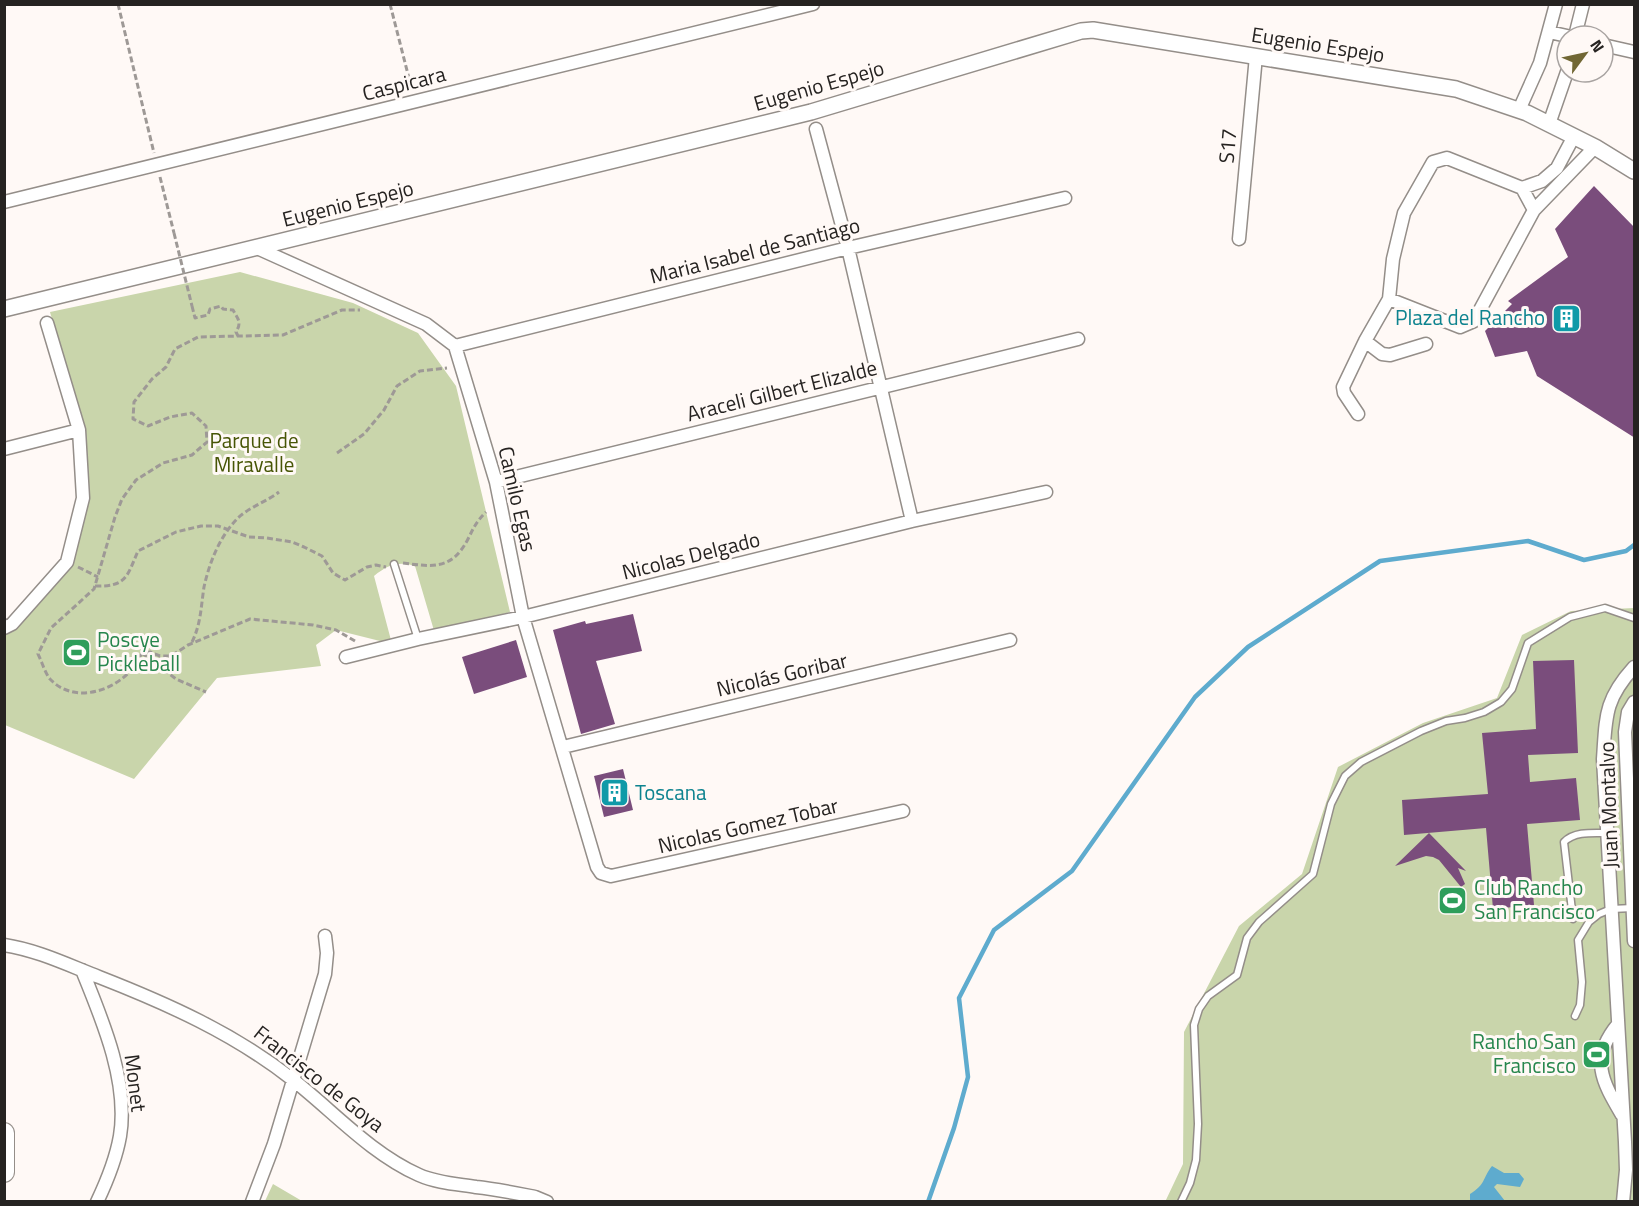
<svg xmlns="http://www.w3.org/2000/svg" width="1639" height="1206" viewBox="0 0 1639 1206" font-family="'Titillium Web',sans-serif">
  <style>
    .green { fill: #c9d5ab }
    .water { fill: #5eabce }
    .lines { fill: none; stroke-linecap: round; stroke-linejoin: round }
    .stream { stroke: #5eabce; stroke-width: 4.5 }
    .building { fill: #7a4d7c }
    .service-casing { stroke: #948e89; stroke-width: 9 }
    .minor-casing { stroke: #948e89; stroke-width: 15 }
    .tertiary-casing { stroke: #948e89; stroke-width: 18 }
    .primary-casing { stroke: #948e89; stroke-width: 22 }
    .path { stroke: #9e9996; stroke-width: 3; stroke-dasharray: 6 3; stroke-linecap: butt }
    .service { stroke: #fff; stroke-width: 6 }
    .minor { stroke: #fff; stroke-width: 12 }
    .tertiary { stroke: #fff; stroke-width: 15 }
    .primary { stroke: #fff; stroke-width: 20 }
    .path-bridge { stroke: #9e9996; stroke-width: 3; stroke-dasharray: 6 3; stroke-linecap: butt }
    .labels { text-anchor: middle; stroke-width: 6; stroke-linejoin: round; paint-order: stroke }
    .street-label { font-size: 21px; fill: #262321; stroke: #fff9f6 }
    .culture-label { font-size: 21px; fill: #0d838f; stroke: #fff9f6; text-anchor: end }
    .park-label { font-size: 21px; fill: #475505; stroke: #fff9f6 }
    .leisure-label { font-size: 21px; fill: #27864d; stroke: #fff9f6; text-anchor: start }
  </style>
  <rect width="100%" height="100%" fill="#fff9f6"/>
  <path class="green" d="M 240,272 L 353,303 L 418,333 L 456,386 L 510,612 L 435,634 L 415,566 C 398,561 388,565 374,576 L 392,644 L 336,630 L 316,645 L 321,666 L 217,678 L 134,779 L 5,725 L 5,628 L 62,568 L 82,501 L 83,429 L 50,312 Z
    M 1634,608 L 1634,1201 L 1165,1202 L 1183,1164 L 1184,1032 L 1239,926 L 1302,874 L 1338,767 L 1423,723 L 1497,698 L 1522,635 L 1571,611 Z
    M 273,1184 L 302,1201 L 265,1201 Z"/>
  <path class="water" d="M 1492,1166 L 1504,1173 L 1519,1173 L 1524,1179 L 1520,1187 L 1497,1184 L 1494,1187 L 1505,1201 L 1470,1201 L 1470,1194 C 1486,1184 1482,1179 1492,1166 Z"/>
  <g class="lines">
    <path class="stream" d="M 928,1202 L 954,1128 L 968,1077 L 959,998 L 994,930 L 1072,871 L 1195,697 L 1248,647 L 1380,561 L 1528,541 L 1584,560 L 1626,551 L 1634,545"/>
  </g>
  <path class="building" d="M 1594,186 L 1635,228 L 1635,438 L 1537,376 L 1527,351 L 1495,357 L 1485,331 L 1512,304 L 1508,301 L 1568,257 L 1555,229 Z
    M 633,614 L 642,651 L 596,661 L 615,724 L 581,734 L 553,630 L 585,621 L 586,624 Z
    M 516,640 L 527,677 L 474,694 L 462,657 Z
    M 1574,660 L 1578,753 L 1528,755 L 1530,782 L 1576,778 L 1580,820 L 1527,824 L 1534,905 L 1493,909 L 1486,828 L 1404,835 L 1402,800 L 1488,794 L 1482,733 L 1536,729 L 1533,661 Z
    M 623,769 L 633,810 L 604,817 L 594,776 Z
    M 1429,833 L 1466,871 L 1458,868 L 1465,884 L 1461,887 L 1439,860 L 1433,857 L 1426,856 L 1395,866 Z"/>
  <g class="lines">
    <defs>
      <path id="service" d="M 394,564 L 418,639
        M 1573,919 L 1564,842 C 1575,831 1593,833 1607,833
        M 1575,1016 L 1580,1005 L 1582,982 L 1578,940 L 1589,922 L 1599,914 L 1611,909 L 1633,908
        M 1181,1202 L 1190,1183 L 1196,1160 L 1198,1124 L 1194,1025 L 1199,1009 L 1208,996 L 1237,975 L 1247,938 L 1259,922 L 1313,874 L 1331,804 L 1345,776 L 1361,762 L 1421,731 L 1446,721 L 1465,718 L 1484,712 L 1501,702 L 1512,689 L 1528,643 L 1570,617 L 1605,608 L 1634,618"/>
      <path id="minor" d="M 1549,32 L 1567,36
        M 1575,36 L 1583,4
        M 1603,45 L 1634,52
        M 1519,110 L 1540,63 L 1556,4
        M 1549,124 L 1567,72
        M 816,129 L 848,248 L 912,521
        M 1522,188 L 1534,210
        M 4,202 L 813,4
        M 1239,239 L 1256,56
        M 257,248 L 426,324 L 455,346 L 496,482 L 523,617 L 597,867 L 601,873 L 611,876 L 903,811
        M 1389,299 L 1460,327 L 1474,321 L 1534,210 L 1595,147
        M 1365,341 L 1382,354 L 1390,355 L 1426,344
        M 455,346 L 848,248 L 1065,198
        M 1358,414 L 1344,393 L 1343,387 L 1365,341 L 1389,299 L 1393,259 L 1404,213 L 1433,162 L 1447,158 L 1522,188 L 1542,181 L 1557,168 L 1574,136
        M 4,449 L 79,430
        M 496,482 L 1078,339
        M 4,628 L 12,624 L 67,562 L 83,498 L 79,430 L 47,323
        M 346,657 L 418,639 L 523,617 L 912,521 L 1046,492
        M 1634,702 L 1628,712 L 1625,732 L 1634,941
        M 563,747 L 1010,640
        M 4,945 C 37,950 68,965 99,977 C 168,1004 233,1033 292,1079 C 333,1111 370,1153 419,1175 C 437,1183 457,1184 476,1187 C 496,1189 515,1193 535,1197 L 547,1202
        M 82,970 C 102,1019 129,1082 120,1136 C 116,1159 107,1181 97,1202
        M 1618,1024 C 1589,1059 1602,1081 1622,1115
        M 252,1202 L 274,1144 L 325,974 L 327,953 L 325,936
        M 1623,1202 L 1626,1170 L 1625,1142 L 1603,759 C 1606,717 1604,700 1634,667"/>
      <path id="tertiary" d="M 4,309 L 811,112 L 1081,31 L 1093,30 L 1456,89 L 1527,113 L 1595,147 L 1634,171"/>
      <path id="primary" d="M 4,1133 L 4,1172"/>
    </defs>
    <use href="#service" class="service-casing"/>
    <use href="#minor" class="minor-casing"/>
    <use href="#tertiary" class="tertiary-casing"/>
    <use href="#primary" class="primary-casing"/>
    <path class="path" d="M 118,4 L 154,153
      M 390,4 L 412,90
      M 160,177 L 174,233
      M 192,306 L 195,318 L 208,315 L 210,309 L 221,306 L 223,309 L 233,310 C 238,319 242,322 236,332 L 238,336
      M 337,453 L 364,434 L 384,410 L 397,386 L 420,371 L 447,368
      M 403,563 C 433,567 452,570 468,539 C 474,527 476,522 486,512
      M 78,567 L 98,577
      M 95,586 C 127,587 127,576 138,551 L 176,532 L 201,526 L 218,526 L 249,537 L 267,538 L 292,542 L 304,547 L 322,556 L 333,573 L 345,580 L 367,567 L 376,565 L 386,567
      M 355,641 L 336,630 L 313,625 L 250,619 L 188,645 L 171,656 L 160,656 L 150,652 L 142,653 C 139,658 136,665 132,669 C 113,692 73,704 50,679 C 45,673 42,662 38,654 L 51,628 L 94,589 L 115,517 L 122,499 L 136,480 L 163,463 L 192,455 L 207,442 L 206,426 L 192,413 L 170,417 L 148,426 L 133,419 L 134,402 L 152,379 L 166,367 L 175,349 L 198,337 L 283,335 L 342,310 L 360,310
      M 192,642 C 201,624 201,606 204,587 C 209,564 219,538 236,520 C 247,508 266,502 279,492
      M 142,653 L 176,679 L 206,692"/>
    <use href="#service" class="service"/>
    <use href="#minor" class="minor"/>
    <use href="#tertiary" class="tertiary"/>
    <use href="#primary" class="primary"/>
    <path class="path-bridge" d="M 174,233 L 192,306"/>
  </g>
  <defs>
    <symbol id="building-square" viewBox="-11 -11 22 22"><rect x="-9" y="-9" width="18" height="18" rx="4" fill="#0f9aa8" stroke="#fff9f6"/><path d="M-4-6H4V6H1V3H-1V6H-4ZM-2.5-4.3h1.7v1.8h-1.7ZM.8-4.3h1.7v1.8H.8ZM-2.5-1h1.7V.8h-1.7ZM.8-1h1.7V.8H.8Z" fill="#fff"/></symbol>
    <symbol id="stadium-square" viewBox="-11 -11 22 22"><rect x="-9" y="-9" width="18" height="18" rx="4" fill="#2e9e5b" stroke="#fff9f6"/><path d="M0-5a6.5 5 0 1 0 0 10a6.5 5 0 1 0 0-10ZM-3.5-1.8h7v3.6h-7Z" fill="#fff"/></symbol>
  </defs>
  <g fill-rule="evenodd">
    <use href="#building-square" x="1550" y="302" width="33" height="33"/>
    <use href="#stadium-square" x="60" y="636" width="33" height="33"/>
    <use href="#building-square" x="598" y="776" width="33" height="33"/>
    <use href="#stadium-square" x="1436" y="884" width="33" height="33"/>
    <use href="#stadium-square" x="1580" y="1038" width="33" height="33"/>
  </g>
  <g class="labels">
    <g class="street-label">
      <text transform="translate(1318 45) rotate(9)" y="7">Eugenio Espejo</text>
      <text transform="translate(404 84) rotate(-14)" y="7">Caspicara</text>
      <text transform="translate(819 86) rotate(-16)" y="7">Eugenio Espejo</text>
      <text transform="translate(1228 146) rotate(-85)" y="7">S17</text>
      <text transform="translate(348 204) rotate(-14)" y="7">Eugenio Espejo</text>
      <text transform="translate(755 251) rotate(-14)" y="7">Maria Isabel de Santiago</text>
      <text transform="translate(782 391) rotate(-14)" y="7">Araceli Gilbert Elizalde</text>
      <text transform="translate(517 499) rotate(77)" y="7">Camilo Egas</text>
      <text transform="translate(691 556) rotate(-14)" y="7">Nicolas Delgado</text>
      <text transform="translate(782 675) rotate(-13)" y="7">Nicolás Goribar</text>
      <text transform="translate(1609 805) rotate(-92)" y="7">Juan Montalvo</text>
      <text transform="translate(748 826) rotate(-13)" y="7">Nicolas Gomez Tobar</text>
      <text transform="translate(319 1079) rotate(38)" y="7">Francisco de Goya</text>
      <text transform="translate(135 1083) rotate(83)" y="7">Monet</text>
    </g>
    <g class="culture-label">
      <text x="1545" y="325">Plaza del Rancho</text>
      <text x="635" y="800" text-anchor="start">Toscana</text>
    </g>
    <g class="park-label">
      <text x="254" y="448">Parque de<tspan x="254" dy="24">Miravalle</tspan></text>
    </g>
    <g class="leisure-label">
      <text x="97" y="647">Poscye<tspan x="97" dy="24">Pickleball</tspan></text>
      <text x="1474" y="895">Club Rancho<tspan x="1474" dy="24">San Francisco</tspan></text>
      <text x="1576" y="1049" text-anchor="end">Rancho San<tspan x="1576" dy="24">Francisco</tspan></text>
    </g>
  </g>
  <rect width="1639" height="1206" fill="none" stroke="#262321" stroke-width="12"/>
  <g transform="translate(1585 54) rotate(57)"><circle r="28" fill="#fff9f6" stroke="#a8a3a1" stroke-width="1.5"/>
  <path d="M0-4.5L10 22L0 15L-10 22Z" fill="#716734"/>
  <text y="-9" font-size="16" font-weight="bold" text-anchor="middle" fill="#262321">N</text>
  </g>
</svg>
